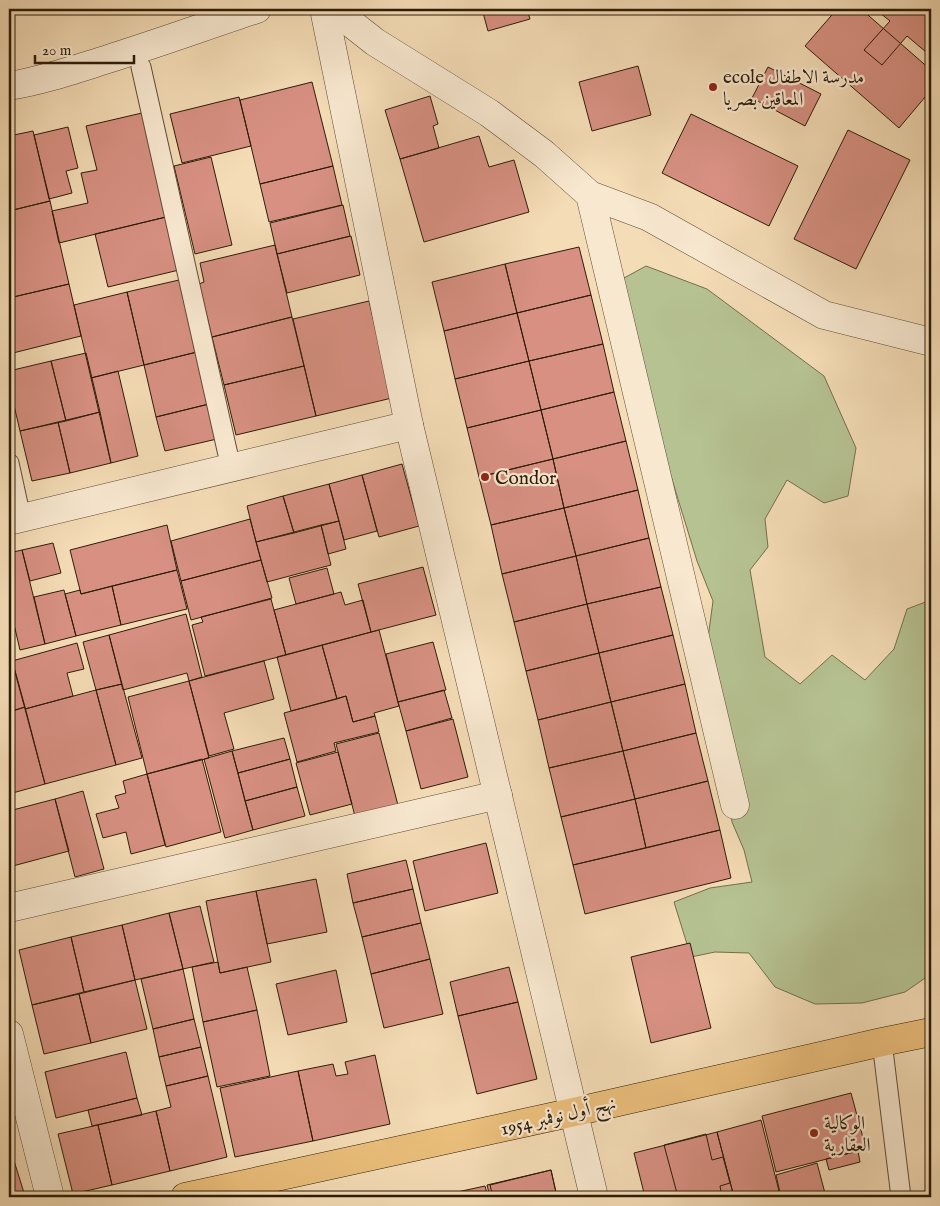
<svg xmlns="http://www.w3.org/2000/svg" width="940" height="1206" viewBox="0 0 940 1206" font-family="'IM FELL English',Amiri,serif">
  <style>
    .green { fill: #b6c292; stroke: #726f4d }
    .building { fill: #d79082; stroke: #2d1c08 }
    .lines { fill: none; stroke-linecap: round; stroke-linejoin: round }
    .service-casing { stroke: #5f4c34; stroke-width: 21 }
    .minor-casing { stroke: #5f4c34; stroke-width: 29 }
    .tertiary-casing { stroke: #5f4c34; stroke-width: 29 }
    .primary-casing { stroke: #2d1c08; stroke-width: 29 }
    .service { stroke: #f8e8d0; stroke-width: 19 }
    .minor { stroke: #f8e8d0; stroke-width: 28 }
    .tertiary { stroke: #f8e8d0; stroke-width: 28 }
    .primary { stroke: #eabe7b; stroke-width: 28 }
    .poi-dot { fill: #8f2418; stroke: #f8e8d0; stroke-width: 2 }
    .labels { text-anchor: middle; stroke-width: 4.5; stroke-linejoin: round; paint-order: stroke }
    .poi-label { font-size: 19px; fill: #2d1c08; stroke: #f8e8d0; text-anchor: start }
    .street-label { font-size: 19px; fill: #2d1c08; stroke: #f8e8d0 }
  </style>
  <rect width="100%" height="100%" fill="#f4dcb6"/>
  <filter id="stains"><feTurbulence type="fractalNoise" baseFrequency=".004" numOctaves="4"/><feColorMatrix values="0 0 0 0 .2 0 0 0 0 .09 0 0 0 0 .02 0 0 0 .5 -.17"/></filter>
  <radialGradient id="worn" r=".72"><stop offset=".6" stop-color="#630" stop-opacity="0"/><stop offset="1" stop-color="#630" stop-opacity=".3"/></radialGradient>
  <path class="green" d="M 646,266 L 707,289 L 824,376 L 856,448 L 848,496 L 824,503 L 787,480 L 765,519 L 768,547 L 750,570 L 765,657 L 800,684 L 832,655 L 865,680 L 894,649 L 907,609 L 931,600 L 931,974 L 905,992 L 862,1003 L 815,1004 L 775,987 L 749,953 L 715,952 L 691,957 L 674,902 L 710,888 L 752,882 L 744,850 L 732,822 L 714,679 L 707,646 L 713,601 L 697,561 L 663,450 L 627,314 L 624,278 Z"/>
  <path class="building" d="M 482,9 L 527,9 L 530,19 L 488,31 Z
    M 837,9 L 861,9 L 931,70 L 931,90 L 899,128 L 805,46 Z
    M 875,9 L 931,9 L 929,12 L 931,14 L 931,46 L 926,52 L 907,36 L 882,65 L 864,50 L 890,21 Z
    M 638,66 L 651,115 L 592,131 L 579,82 Z
    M 768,67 L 821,94 L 805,126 L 752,98 Z
    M 312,82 L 333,166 L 260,184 L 240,100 Z
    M 430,96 L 438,124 L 433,126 L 439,148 L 400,159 L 385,110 Z
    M 239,97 L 251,146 L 182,163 L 170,114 Z
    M 142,113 L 166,217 L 59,243 L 52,211 L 88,203 L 81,173 L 97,170 L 86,126 Z
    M 691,114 L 798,166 L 769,226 L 662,173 Z
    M 68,127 L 78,168 L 66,171 L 72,193 L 49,199 L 34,135 Z
    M 848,130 L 910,160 L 856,269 L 794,239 Z
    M 33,131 L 50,201 L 9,211 L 9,136 Z
    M 479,136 L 489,167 L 514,160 L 529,212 L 424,242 L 400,159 Z
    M 211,157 L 232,245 L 195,254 L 174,166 Z
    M 333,166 L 342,205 L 269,222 L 260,184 Z
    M 50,201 L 69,284 L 9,298 L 9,211 Z
    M 343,205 L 350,236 L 277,254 L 270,223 Z
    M 166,217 L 179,270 L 108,287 L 95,234 Z
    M 351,236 L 360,275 L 287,293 L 277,254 Z
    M 275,245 L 292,317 L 212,337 L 199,284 L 204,282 L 200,263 Z
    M 579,247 L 591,295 L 517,313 L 505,264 Z
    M 505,264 L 517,313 L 444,331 L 432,282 Z
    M 179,280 L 197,352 L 144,365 L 127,292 Z
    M 69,284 L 81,336 L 9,354 L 9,298 Z
    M 127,292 L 144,365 L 91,378 L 74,305 Z
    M 591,295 L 603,344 L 529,361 L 517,313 Z
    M 369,301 L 392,398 L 316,416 L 293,319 Z
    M 517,313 L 529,361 L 455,379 L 444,331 Z
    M 292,317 L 304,366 L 224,385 L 212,337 Z
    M 603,344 L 614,392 L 541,410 L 529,361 Z
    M 197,352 L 209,404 L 156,417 L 144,365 Z
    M 86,353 L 100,412 L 66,421 L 51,361 Z
    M 51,361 L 66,421 L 20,431 L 9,384 L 9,371 Z
    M 529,361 L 541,410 L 467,428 L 455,379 Z
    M 304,366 L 316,416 L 236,435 L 224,385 Z
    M 118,371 L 138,456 L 111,463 L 91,378 Z
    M 614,392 L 626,441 L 553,459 L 541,410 Z
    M 209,404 L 217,439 L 165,451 L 156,417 Z
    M 541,410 L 553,459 L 479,477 L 467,428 Z
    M 100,412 L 111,463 L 70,473 L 58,422 Z
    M 58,422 L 70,473 L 32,481 L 20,431 Z
    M 626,441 L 638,490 L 564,508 L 553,459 Z
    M 553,459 L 564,508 L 491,525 L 479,477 Z
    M 402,464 L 419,526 L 379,537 L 362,475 Z
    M 362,475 L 377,531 L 344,540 L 329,484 Z
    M 329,484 L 339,521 L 294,533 L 283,496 Z
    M 638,490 L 649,538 L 576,556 L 564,508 Z
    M 283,496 L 294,533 L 256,542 L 247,506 Z
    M 564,508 L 576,556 L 502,574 L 491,525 Z
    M 250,519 L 261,560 L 181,581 L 171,541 Z
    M 339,521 L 346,549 L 328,554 L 321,525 Z
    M 167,525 L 177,570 L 81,594 L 70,550 Z
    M 321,525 L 331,565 L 267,582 L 256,542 Z
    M 649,538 L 661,587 L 587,604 L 576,556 Z
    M 53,543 L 61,573 L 30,581 L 22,550 Z
    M 22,550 L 45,644 L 20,650 L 9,603 L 9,553 Z
    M 576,556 L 587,604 L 514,622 L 502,574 Z
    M 261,560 L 272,598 L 191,620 L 181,581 Z
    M 423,567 L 436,615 L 371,632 L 358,584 Z
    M 327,568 L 334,594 L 296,604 L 289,578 Z
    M 177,570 L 187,609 L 121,625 L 112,586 Z
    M 112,586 L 121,625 L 76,636 L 65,594 L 80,590 L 81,594 Z
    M 661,587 L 673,635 L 599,653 L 587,604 Z
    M 64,590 L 76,636 L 45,644 L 34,597 Z
    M 341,592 L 345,605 L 363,600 L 371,632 L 286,655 L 274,610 Z
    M 271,599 L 286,655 L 205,676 L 192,625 L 203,622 L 201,617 Z
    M 587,604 L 599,653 L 526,671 L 514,622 Z
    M 186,614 L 202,677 L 189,681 L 187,673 L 123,690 L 109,635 Z
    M 379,630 L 399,706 L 374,713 L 375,716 L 353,722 L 346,696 L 337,699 L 322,645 Z
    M 109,635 L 122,684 L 96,690 L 83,642 Z
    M 673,635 L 685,684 L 611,702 L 599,653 Z
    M 433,642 L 446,690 L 398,702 L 386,654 Z
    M 77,643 L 84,669 L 67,673 L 73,696 L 25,709 L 12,661 Z
    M 322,645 L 337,699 L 291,711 L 277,657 Z
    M 599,653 L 611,702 L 538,720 L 526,671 Z
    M 11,656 L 25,707 L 9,712 L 9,657 Z
    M 264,661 L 274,699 L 224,713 L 234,749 L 209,756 L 189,681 Z
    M 189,681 L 209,758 L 147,774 L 128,697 Z
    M 122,684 L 142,758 L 116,765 L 96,690 Z
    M 685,684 L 696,733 L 623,751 L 611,702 Z
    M 96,690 L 116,765 L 45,784 L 25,709 Z
    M 444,690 L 452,718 L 406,731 L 398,702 Z
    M 346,696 L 353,722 L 375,716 L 379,732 L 334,743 L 336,751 L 297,762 L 284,713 Z
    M 611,702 L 623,751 L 549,768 L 538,720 Z
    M 25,707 L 45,784 L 9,794 L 9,712 Z
    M 453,719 L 468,777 L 421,789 L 406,731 Z
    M 379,733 L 399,809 L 356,820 L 336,744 Z
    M 696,733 L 708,781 L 635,799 L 623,751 Z
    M 284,738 L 290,759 L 238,773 L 232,751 Z
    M 232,751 L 253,830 L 225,838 L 204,759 Z
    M 623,751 L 635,799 L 561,817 L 549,768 Z
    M 338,752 L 352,804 L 310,815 L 296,763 Z
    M 202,759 L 221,832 L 166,847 L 147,774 Z
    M 290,759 L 297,787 L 245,801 L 238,773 Z
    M 147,774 L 165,845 L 131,854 L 126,832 L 103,838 L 96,814 L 119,808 L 115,796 L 126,793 L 123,781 Z
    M 708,781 L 720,830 L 646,848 L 635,799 Z
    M 297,787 L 305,816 L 253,830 L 245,801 Z
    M 83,791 L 104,869 L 75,877 L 55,799 Z
    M 55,799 L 69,851 L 9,867 L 9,811 Z
    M 635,799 L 646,848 L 573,865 L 561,817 Z
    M 720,830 L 731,878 L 585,914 L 573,865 Z
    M 486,843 L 498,893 L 425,911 L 413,861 Z
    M 406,860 L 413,889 L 353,903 L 347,874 Z
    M 316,879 L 327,932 L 267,944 L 256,891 Z
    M 413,889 L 421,923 L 362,937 L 353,903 Z
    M 256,891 L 271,962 L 220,973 L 206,901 Z
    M 200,906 L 214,962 L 183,969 L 169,913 Z
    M 169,913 L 183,969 L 135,980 L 122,925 Z
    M 421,923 L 430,959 L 371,974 L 362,937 Z
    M 122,925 L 135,980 L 84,992 L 71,937 Z
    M 71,937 L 84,992 L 32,1005 L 19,950 Z
    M 690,943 L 711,1028 L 651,1043 L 631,957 Z
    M 430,959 L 443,1014 L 384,1028 L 371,974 Z
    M 218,962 L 220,973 L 247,967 L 257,1010 L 203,1022 L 192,967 Z
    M 509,967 L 518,1002 L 458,1016 L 450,982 Z
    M 183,969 L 194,1019 L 153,1029 L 141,979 Z
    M 336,970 L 347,1022 L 288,1035 L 276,984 Z
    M 135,980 L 147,1029 L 91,1043 L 79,994 Z
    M 79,994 L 91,1043 L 44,1054 L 32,1005 Z
    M 518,1002 L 537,1079 L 477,1094 L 458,1016 Z
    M 257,1010 L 270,1076 L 217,1087 L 203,1022 Z
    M 194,1019 L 201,1047 L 159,1057 L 153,1029 Z
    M 201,1047 L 208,1076 L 166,1086 L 159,1057 Z
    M 126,1052 L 137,1098 L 56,1118 L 45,1072 Z
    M 375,1055 L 390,1124 L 313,1141 L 298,1071 L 333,1064 L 336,1076 L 348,1074 L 345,1062 Z
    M 298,1071 L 313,1141 L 235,1157 L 220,1088 Z
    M 208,1076 L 227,1157 L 170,1171 L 156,1111 L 171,1107 L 166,1086 Z
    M 851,1093 L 866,1149 L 776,1172 L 762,1116 Z
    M 137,1098 L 142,1115 L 92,1126 L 88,1110 Z
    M 156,1111 L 170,1171 L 112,1185 L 98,1125 Z
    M 761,1120 L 779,1191 L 756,1197 L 734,1197 L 717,1132 Z
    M 98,1125 L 112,1185 L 73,1194 L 58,1134 Z
    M 717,1132 L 734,1197 L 645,1197 L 634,1153 Z
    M 706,1134 L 712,1160 L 723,1157 L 730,1183 L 720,1186 L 722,1197 L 678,1197 L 664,1145 Z
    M 9,1144 L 15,1164 L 9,1166 Z
    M 858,1151 L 860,1162 L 829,1170 L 826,1159 Z
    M 817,1163 L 826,1197 L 781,1197 L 776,1175 Z
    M 15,1164 L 25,1196 L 9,1197 L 9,1166 Z
    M 551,1170 L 557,1197 L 490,1197 L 487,1185 Z
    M 551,1170 L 557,1197 L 493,1197 L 490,1185 Z
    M 485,1186 L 488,1197 L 434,1197 Z
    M 777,1192 L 779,1197 L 755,1197 Z"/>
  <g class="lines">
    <defs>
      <path id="service" d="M 141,67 L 231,468
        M 9,463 L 21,518
        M 882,1042 L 901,1197"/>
      <path id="minor" d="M 333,9 L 375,42 L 489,113 L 544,154 L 590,195 L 649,217 L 824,315 L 931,342
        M 590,195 L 735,805
        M 9,521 L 409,425
        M 9,908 L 498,795
        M 9,1034 L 50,1197"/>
      <path id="tertiary" d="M 324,9 L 409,425 L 594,1197
        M 9,86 C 41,81 73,70 105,60 C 156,44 206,26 257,9"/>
      <path id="primary" d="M 185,1197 L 574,1112 L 882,1042 L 931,1032"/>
    </defs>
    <use href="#service" class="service-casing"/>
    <use href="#minor" class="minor-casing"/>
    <use href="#tertiary" class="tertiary-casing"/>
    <use href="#primary" class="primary-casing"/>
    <use href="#service" class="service"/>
    <use href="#minor" class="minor"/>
    <use href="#tertiary" class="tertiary"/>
    <use href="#primary" class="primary"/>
  </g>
  <g class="poi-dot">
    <circle cx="713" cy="87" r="5"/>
    <circle cx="485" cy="477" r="5"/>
    <circle cx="814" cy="1133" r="5"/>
  </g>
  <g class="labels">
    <g class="poi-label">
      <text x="723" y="83">ecole مدرسة الاطفال<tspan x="723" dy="22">المعاقين بصريا</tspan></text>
      <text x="495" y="484">Condor</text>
      <text x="824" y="1129">الوكالية<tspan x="824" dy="22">العقارية</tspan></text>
    </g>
    <g class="street-label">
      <text transform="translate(558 1115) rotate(-13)" y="7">نهج أول نوفمبر 1954</text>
    </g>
  </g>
  <rect width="940" height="1206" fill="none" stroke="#f4dcb6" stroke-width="30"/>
  <rect x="10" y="10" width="920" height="1186" fill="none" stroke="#2d1c08" stroke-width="2.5"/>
  <rect x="15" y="15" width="910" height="1176" fill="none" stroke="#2d1c08"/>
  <path d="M35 55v8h99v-8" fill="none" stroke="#2d1c08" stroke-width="2.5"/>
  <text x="42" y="55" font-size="15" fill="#2d1c08" stroke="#f8e8d0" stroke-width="4" paint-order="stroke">20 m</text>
  <rect width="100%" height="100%" filter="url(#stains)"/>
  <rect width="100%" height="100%" fill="url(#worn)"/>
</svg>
